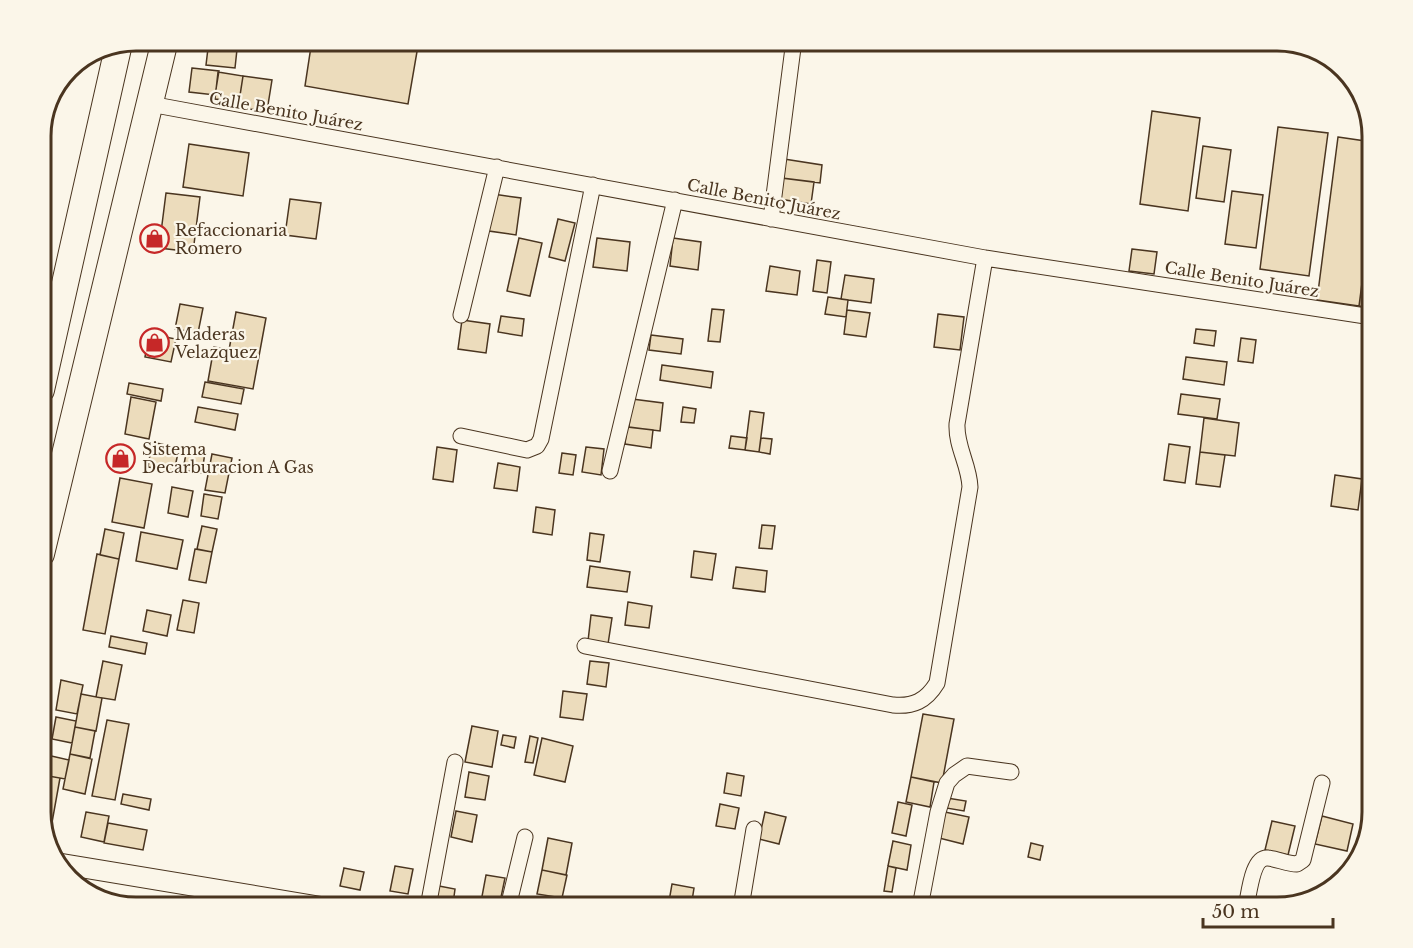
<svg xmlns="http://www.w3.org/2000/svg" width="1413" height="948" viewBox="0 0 1413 948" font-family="'Libre Baskerville',serif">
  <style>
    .building { fill: #ecdcbc; stroke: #4a3520; stroke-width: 1.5 }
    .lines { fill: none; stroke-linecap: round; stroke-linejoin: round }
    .minor-casing { stroke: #4a3520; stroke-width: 17 }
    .tertiary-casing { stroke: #4a3520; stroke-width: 22 }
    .primary-casing { stroke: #4a3520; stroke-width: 28 }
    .minor { stroke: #fbf6e9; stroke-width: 15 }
    .tertiary { stroke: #fbf6e9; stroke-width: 20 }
    .primary { stroke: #fbf6e9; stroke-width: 26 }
    .labels { text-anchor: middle; stroke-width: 4.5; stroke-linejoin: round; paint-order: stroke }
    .street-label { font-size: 16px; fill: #4a3520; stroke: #fbf6e9 }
    .poi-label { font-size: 16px; fill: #4a3520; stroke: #fbf6e9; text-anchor: start }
    .rim { fill: none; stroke: #4a3520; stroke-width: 3 }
  </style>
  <rect width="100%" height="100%" fill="#fbf6e9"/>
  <path class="building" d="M 209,40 L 238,40 L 235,68 L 206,65 Z
    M 312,40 L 419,40 L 408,104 L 305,86 Z
    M 192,68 L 219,71 L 215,95 L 189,92 Z
    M 218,72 L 243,76 L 239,102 L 215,99 Z
    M 243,76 L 272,80 L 267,111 L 238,108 Z
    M 1152,111 L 1200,118 L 1188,211 L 1140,204 Z
    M 1278,127 L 1328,133 L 1309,276 L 1260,269 Z
    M 1338,137 L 1372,142 L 1372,206 L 1359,306 L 1317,300 Z
    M 189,144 L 249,153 L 243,196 L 183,187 Z
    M 1203,146 L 1231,150 L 1224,202 L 1196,198 Z
    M 784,159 L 822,165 L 820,183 L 782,178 Z
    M 782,178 L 814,182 L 811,204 L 779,199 Z
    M 1232,191 L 1263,195 L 1256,248 L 1225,244 Z
    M 166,193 L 200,197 L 193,252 L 159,248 Z
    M 493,194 L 521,198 L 516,235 L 489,231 Z
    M 290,199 L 321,203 L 316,239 L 285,235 Z
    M 558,219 L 575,223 L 565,261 L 549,257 Z
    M 519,238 L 542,243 L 530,296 L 507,291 Z
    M 597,238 L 630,242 L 627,271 L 593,267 Z
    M 673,238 L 701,242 L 698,270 L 670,266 Z
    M 1132,249 L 1157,252 L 1154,274 L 1129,271 Z
    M 817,260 L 831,262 L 827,293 L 813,291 Z
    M 770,266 L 800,271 L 797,295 L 766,291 Z
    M 845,275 L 874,279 L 871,303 L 841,299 Z
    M 1362,285 L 1372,287 L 1372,308 L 1359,306 Z
    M 828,297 L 848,300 L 846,317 L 825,314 Z
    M 180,304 L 203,308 L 198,333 L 175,329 Z
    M 712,309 L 724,310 L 720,342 L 708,341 Z
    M 847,310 L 870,313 L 866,337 L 844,334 Z
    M 236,312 L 266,318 L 259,356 L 229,350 Z
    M 938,314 L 964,317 L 960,350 L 934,347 Z
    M 501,316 L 524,319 L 522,336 L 498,332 Z
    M 462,320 L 490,324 L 486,353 L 458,349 Z
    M 1196,329 L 1216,331 L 1214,346 L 1194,343 Z
    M 149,334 L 176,339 L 171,362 L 145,357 Z
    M 651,335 L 683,339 L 681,354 L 649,350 Z
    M 1241,338 L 1256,340 L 1253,363 L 1238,361 Z
    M 214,347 L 259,356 L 253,389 L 208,381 Z
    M 1186,357 L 1227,362 L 1224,385 L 1183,379 Z
    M 662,365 L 713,372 L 711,388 L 660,380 Z
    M 205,382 L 244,389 L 241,404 L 202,397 Z
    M 129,383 L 163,389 L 161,401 L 127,394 Z
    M 1181,394 L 1220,399 L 1217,419 L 1178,414 Z
    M 131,397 L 156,402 L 149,439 L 125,434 Z
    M 632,399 L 663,403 L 660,431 L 629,427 Z
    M 198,407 L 238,414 L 235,430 L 195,422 Z
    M 683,407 L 696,409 L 694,423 L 681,422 Z
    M 750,411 L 764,413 L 759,452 L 745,450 Z
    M 1204,418 L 1239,423 L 1235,456 L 1200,452 Z
    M 627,427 L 653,430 L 651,448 L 625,444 Z
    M 731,436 L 747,438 L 745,450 L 729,448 Z
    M 761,438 L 772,439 L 770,454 L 759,452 Z
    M 152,442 L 179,448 L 174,472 L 148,467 Z
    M 1169,444 L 1190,447 L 1185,483 L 1164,480 Z
    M 437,447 L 457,450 L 453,482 L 433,479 Z
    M 586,447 L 604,449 L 601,475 L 582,472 Z
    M 187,448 L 205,452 L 202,473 L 183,470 Z
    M 1200,452 L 1225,455 L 1220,487 L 1196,484 Z
    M 562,453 L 576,455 L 573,475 L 559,473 Z
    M 212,454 L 232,458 L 225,493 L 205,490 Z
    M 498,463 L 520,467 L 517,491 L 494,488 Z
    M 1335,475 L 1362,479 L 1358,510 L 1331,506 Z
    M 120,478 L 152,484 L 144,528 L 112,522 Z
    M 172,487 L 193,491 L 188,517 L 168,513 Z
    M 204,494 L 222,497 L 218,519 L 201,516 Z
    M 536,507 L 555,510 L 552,535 L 533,532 Z
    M 762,525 L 775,526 L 772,549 L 759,548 Z
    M 202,526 L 217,529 L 212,552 L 197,549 Z
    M 105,529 L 124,533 L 119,559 L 100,555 Z
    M 141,532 L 183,540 L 177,569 L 136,561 Z
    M 590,533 L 604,535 L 600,562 L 587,560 Z
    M 195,549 L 212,552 L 206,583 L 189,580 Z
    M 694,551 L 716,554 L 712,580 L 691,577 Z
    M 97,554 L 119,559 L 105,634 L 83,630 Z
    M 590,566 L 630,572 L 627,592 L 587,587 Z
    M 736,567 L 767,571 L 765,592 L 733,588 Z
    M 183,600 L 199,603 L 194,633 L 177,630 Z
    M 628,602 L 652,606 L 649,628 L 625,625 Z
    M 147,610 L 171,615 L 167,636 L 143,631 Z
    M 591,615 L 612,618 L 608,644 L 588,641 Z
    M 111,636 L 147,643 L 145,654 L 109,647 Z
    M 103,661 L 122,665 L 115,700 L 96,697 Z
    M 590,661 L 609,663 L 606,687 L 587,684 Z
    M 61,680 L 83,685 L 77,714 L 56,710 Z
    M 563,691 L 587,694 L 583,720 L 560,717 Z
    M 81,694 L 102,698 L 96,731 L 75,727 Z
    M 923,714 L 954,719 L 942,783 L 911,777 Z
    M 56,717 L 76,721 L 72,743 L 52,739 Z
    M 107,720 L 129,724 L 115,800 L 92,796 Z
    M 472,726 L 498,731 L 492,767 L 465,762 Z
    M 75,727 L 95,731 L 90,758 L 70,754 Z
    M 503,735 L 516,737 L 514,748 L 501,745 Z
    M 530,736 L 538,738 L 533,763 L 525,762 Z
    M 542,738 L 573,746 L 565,782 L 534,775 Z
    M 70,754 L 92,759 L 85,794 L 63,789 Z
    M 47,755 L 69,760 L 65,779 L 43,775 Z
    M 469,772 L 489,776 L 485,800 L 465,797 Z
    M 727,773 L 744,776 L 741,796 L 724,793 Z
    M 43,775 L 60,778 L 51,828 L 43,826 L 41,818 L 41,788 Z
    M 911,777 L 934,782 L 930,807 L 906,802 Z
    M 123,794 L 151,799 L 149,810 L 121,804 Z
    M 947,798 L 966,801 L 964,811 L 946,808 Z
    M 898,802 L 912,805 L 906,836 L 892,833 Z
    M 720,804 L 739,808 L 735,829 L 716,826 Z
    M 456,811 L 477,815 L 472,842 L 451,837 Z
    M 86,812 L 109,816 L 104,842 L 81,837 Z
    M 765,812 L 786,817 L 779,844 L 759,839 Z
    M 945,812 L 969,817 L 963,844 L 939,838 Z
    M 1322,816 L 1353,824 L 1347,851 L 1315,844 Z
    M 1272,821 L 1295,826 L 1288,855 L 1265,850 Z
    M 108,823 L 147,830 L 143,850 L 104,843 Z
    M 548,838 L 572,843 L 566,875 L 542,870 Z
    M 893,841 L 911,845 L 907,870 L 888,866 Z
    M 1031,843 L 1043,846 L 1040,860 L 1028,857 Z
    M 395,866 L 413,869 L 408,894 L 390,891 Z
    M 888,866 L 896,868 L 892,892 L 884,891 Z
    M 344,868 L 364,872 L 360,890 L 340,886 Z
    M 542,870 L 567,875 L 562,898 L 537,894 Z
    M 486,875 L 505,878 L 499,907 L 480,907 Z
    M 672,884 L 694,888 L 691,907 L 668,907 Z
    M 439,886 L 455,889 L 453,904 L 436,901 Z
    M 747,899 L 769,904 L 768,907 L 745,907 Z
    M 605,900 L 626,904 L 625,907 L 603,907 Z"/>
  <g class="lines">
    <defs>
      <path id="minor" d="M 150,104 L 985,258 L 1372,317
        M 771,219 L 794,40
        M 461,315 L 497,167
        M 461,436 L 527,450 L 537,446 L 541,439 L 593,185
        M 610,471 L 675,200
        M 585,646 L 893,705 C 913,707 926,701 937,683 L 970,487 C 969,464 956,447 957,424 L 985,258
        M 428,907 L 455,762
        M 508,907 L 525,837
        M 741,907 L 754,829
        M 920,907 L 938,812 L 947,783 L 954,775 L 967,766 L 1011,772
        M 1246,907 C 1249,895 1252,856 1268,858 C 1278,859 1287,864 1297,864 L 1303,860 L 1322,783"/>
      <path id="tertiary" d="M 56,863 L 321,907"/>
      <path id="primary" d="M 41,390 L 118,48
        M 41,554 L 165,40"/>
    </defs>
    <use href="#minor" class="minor-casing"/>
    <use href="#tertiary" class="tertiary-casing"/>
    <use href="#primary" class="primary-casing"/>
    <use href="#minor" class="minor"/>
    <use href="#tertiary" class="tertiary"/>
    <use href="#primary" class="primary"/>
  </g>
  <defs>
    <symbol id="shop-ring" viewBox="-11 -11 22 22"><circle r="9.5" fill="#fbf6e9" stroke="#c62828" stroke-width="1.5"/><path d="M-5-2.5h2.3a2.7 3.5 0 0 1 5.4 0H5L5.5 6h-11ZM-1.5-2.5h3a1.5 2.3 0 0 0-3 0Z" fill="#c62828"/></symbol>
  </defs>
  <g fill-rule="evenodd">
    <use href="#shop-ring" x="138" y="222" width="33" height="33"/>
    <use href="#shop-ring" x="138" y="326" width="33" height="33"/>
    <use href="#shop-ring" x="104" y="442" width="33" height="33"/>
  </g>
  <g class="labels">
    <g class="street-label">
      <text transform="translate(286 111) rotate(10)" y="6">Calle Benito Juárez</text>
      <text transform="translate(764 199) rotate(11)" y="6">Calle Benito Juárez</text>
      <text transform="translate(1242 279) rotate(9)" y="6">Calle Benito Juárez</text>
    </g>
    <g class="poi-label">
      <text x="175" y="236">Refaccionaria<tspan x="175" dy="18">Romero</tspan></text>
      <text x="175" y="340">Maderas<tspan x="175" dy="18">Velazquez</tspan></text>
      <text x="142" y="455">Sistema<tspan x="142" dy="18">Decarburacion A Gas</tspan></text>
    </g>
  </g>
  <path d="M0 0H1413V948H0ZM136 51H1277A85 85 0 0 1 1362 136V812A85 85 0 0 1 1277 897H136A85 85 0 0 1 51 812V136A85 85 0 0 1 136 51Z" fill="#fbf6e9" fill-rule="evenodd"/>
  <path class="rim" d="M136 51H1277A85 85 0 0 1 1362 136V812A85 85 0 0 1 1277 897H136A85 85 0 0 1 51 812V136A85 85 0 0 1 136 51Z"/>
  <path d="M1203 918v9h130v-9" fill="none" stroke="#4a3520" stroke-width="3"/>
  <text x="1212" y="918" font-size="18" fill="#4a3520" stroke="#fbf6e9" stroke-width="4.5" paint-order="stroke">50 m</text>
</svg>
